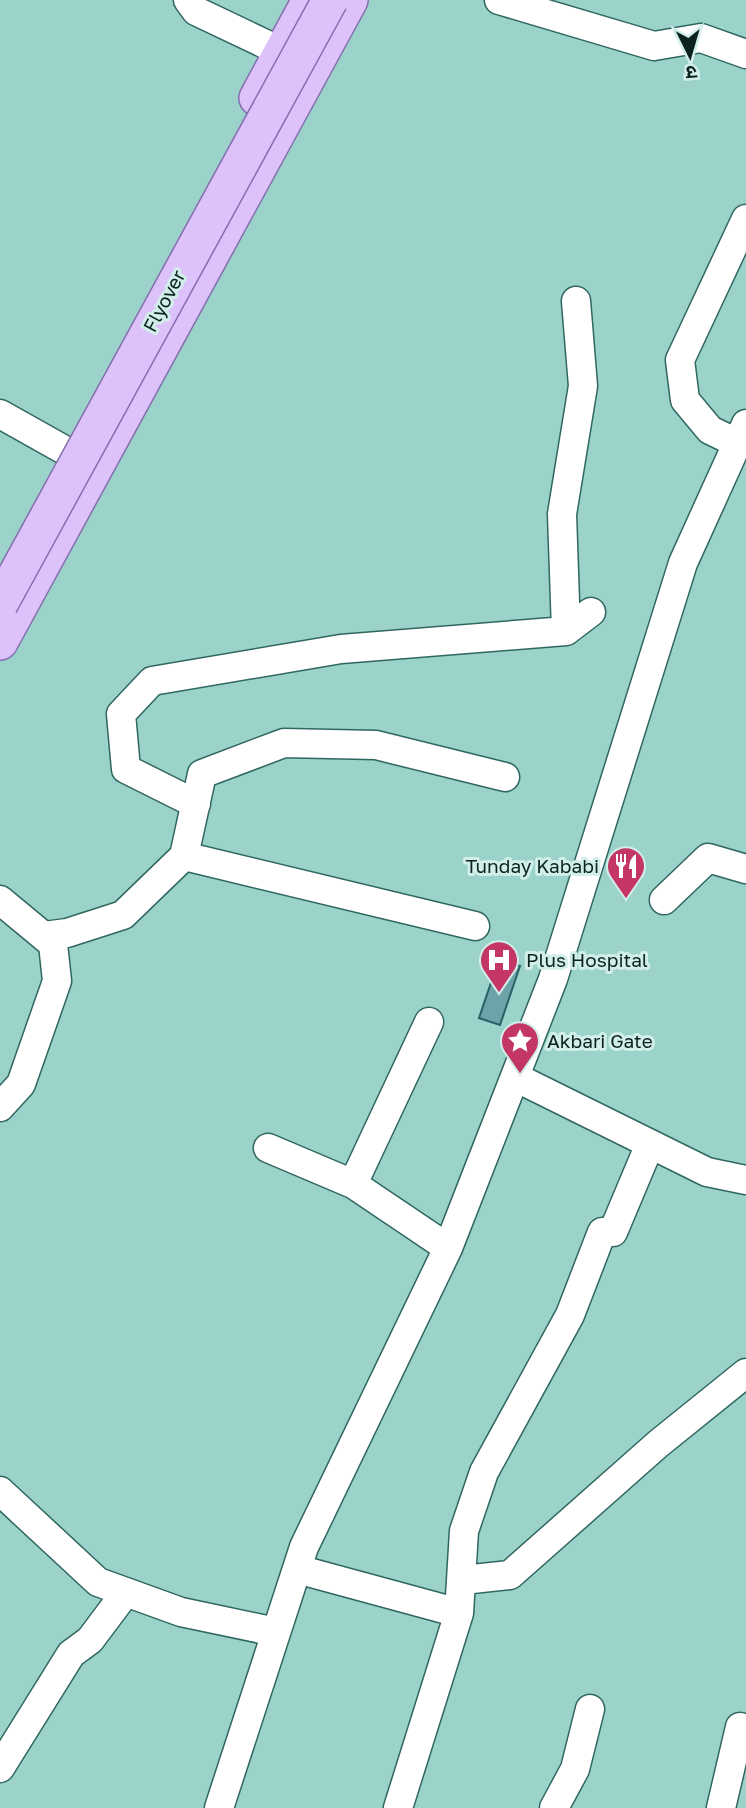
<svg xmlns="http://www.w3.org/2000/svg" width="746" height="1808" viewBox="0 0 746 1808" font-family="'Golos Text','Noto Sans Devanagari',sans-serif">
  <style>
    .building { fill: #6ba3a9; stroke: #286067; stroke-width: 2 }
    .lines { fill: none; stroke-linecap: round; stroke-linejoin: round }
    .minor-casing { stroke: #306760; stroke-width: 31 }
    .major-casing { stroke: #856ead; stroke-width: 38 }
    .minor { stroke: #fff; stroke-width: 28 }
    .major { stroke: #ddc1fb; stroke-width: 35 }
    .major-bridge-casing { stroke: #856ead; stroke-width: 38; stroke-linecap: butt }
    .major-bridge { stroke: #ddc1fb; stroke-width: 35 }
    .labels { text-anchor: middle; stroke-width: 6; stroke-linejoin: round; paint-order: stroke }
    .street-label { font-size: 19px; fill: #0b2220; stroke: #d2eee9 }
    .poi-label { font-size: 19px; fill: #0b2220; stroke: #d2eee9; text-anchor: start }
  </style>
  <rect width="100%" height="100%" fill="#9bd3cb"/>
  <path class="building" d="M 499,959 L 520,966 L 500,1025 L 479,1018 Z"/>
  <g class="lines">
    <defs>
      <path id="minor" d="M 188,0 L 196,11 L 282,52
        M 499,0 L 654,46 L 701,38 L 746,54
        M 746,219 L 680,360 L 685,400 L 710,430 L 737,443 L 746,441
        M 0,414 L 66,451
        M 566,631 L 562,514 L 583,386 L 576,301
        M 196,804 L 126,769 L 121,714 L 152,681 L 341,649 L 566,631 L 591,612
        M 0,900 L 53,944 L 57,981 L 21,1084 L 0,1107
        M 664,900 L 708,858 L 746,869
        M 475,926 L 184,856 L 202,774 L 284,743 L 376,745 L 505,777
        M 44,936 L 67,933 L 123,915 L 184,856
        M 515,1077 L 707,1172 L 746,1180
        M 268,1148 L 353,1184 L 448,1248
        M 353,1184 L 429,1022
        M 0,1491 L 98,1582 L 181,1612 L 276,1632
        M 297,1569 L 459,1613
        M 463,1580 L 510,1575 L 658,1444 L 746,1373
        M 0,1768 L 71,1654 L 90,1640 L 126,1592
        M 219,1808 L 304,1547 L 448,1248 L 553,979 L 683,563 L 746,424
        M 398,1808 L 459,1613 L 464,1531 L 484,1472 L 570,1315 L 602,1232 L 613,1232 L 650,1144
        M 554,1808 L 575,1769 L 590,1709
        M 721,1808 L 740,1727"/>
      <path id="major" d="M 257,98 L 310,0
        M 0,642 L 350,0"/>
    </defs>
    <use href="#minor" class="minor-casing"/>
    <use href="#major" class="major-casing"/>
    <use href="#minor" class="minor"/>
    <use href="#major" class="major"/>
    <defs>
      <path id="major-bridge" d="M 0,604 L 330,0"/>
    </defs>
    <use href="#major-bridge" class="major-bridge-casing"/>
    <use href="#major-bridge" class="major-bridge"/>
  </g>
  <defs>
    <symbol id="restaurant-pin" viewBox="-11 -11 22 30"><path d="M0 17L-7.5 6A9.5 9.5 0 1 1 7.5 6Z" fill="#c33665" stroke="#d2eee9"/><path d="M-5-6h1v4h1v-4h1v4h1v-4h1v5L-1.5 .5V6h-2V.5L-5-1ZM5-6V6H3V1.5H1.5Q1.5-4 5-6Z" fill="#fff"/></symbol>
    <symbol id="hospital-pin" viewBox="-11 -11 22 30"><path d="M0 17L-7.5 6A9.5 9.5 0 1 1 7.5 6Z" fill="#c33665" stroke="#d2eee9"/><path d="M-5-5h3v3.5h4V-5h3V5h-3V1.5h-4V5h-3Z" fill="#fff"/></symbol>
    <symbol id="sight-pin" viewBox="-11 -11 22 30"><path d="M0 17L-7.5 6A9.5 9.5 0 1 1 7.5 6Z" fill="#c33665" stroke="#d2eee9"/><path d="M0-6L1.8-2.2L6-1.7L2.9 1.2L3.7 5.4L0 3.3L-3.7 5.4L-2.9 1.2L-6-1.7L-1.8-2.2Z" fill="#fff"/></symbol>
  </defs>
  <g fill-rule="evenodd">
    <use href="#restaurant-pin" x="604" y="844" width="44" height="60"/>
    <use href="#hospital-pin" x="477" y="938" width="44" height="60"/>
    <use href="#sight-pin" x="498" y="1019" width="44" height="60"/>
  </g>
  <g class="labels">
    <g class="street-label">
      <text transform="translate(164 301) rotate(-62)" y="7">Flyover</text>
    </g>
    <g class="poi-label">
      <text x="599" y="873" text-anchor="end">Tunday Kababi</text>
      <text x="526" y="967">Plus Hospital</text>
      <text x="547" y="1048">Akbari Gate</text>
    </g>
  </g>
  <g transform="translate(690 56) rotate(175)" stroke="#d2eee9" stroke-width="5" paint-order="stroke">
  <path d="M0-5L12 26L0 18L-12 26Z" fill="#0b2220"/>
  <text y="-10" font-size="19" font-weight="bold" text-anchor="middle" fill="#0b2220">उ</text>
  </g>
</svg>
